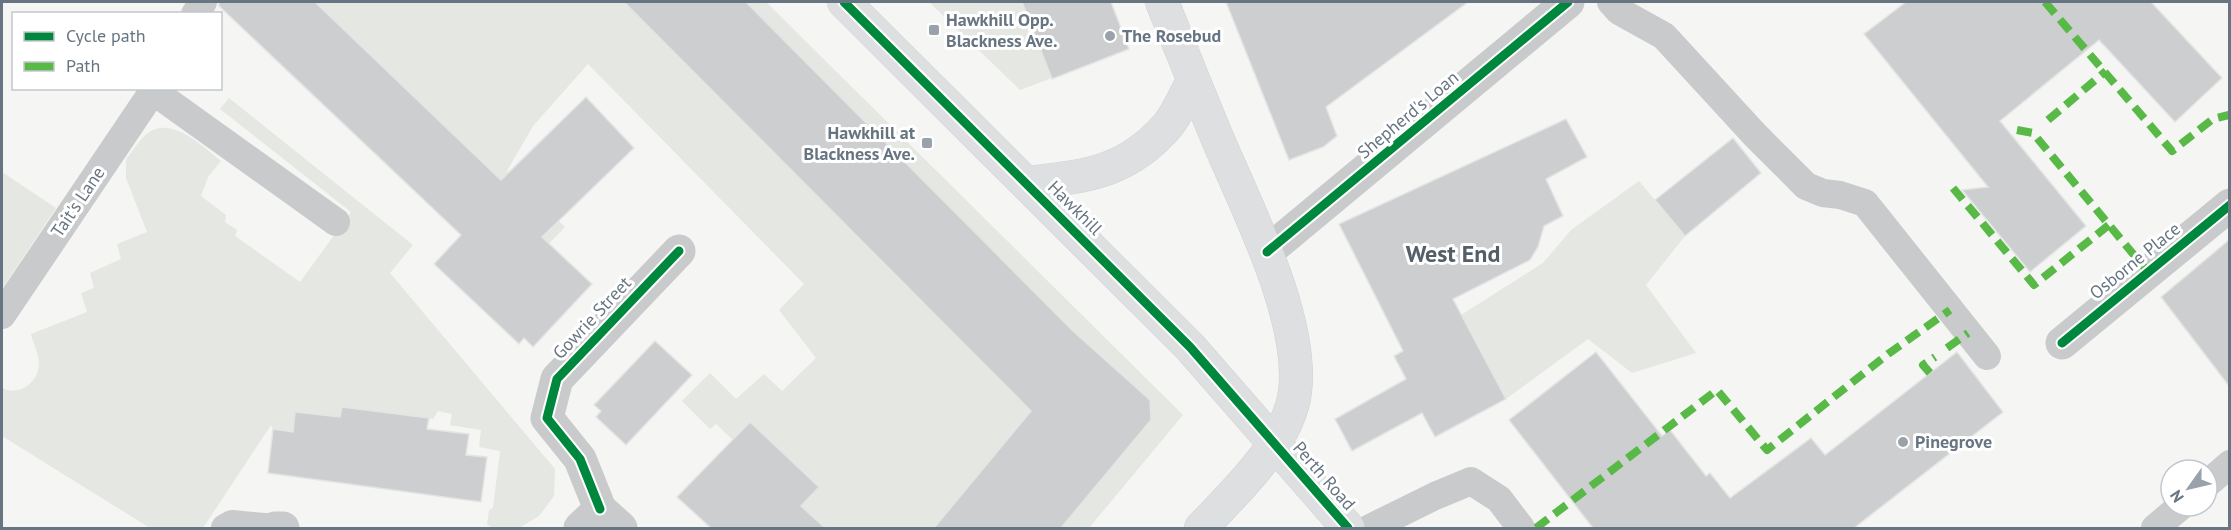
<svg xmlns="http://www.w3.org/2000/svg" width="2231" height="530" viewBox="0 0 2231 530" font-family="'PT Sans',sans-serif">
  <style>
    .green { fill: #e4e7e2 }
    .building { fill: #cdcecf; stroke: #e4e4e4; stroke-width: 1.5 }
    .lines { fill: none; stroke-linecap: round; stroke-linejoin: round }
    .secondary-casing { stroke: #d1d1d2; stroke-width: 34 }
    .lane { stroke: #c9cacb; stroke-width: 28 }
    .street { stroke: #c9cacb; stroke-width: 33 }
    .secondary { stroke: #dedfe0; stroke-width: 33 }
    .quiet { stroke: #58b947; stroke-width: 8; stroke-dasharray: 15 8; stroke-linecap: butt }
    .cycleway-casing { stroke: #fff; stroke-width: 13 }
    .cycleway { stroke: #00873e; stroke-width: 9 }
    .poi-dot { fill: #99a2aa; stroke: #fff; stroke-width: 2 }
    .labels { text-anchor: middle; stroke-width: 6; stroke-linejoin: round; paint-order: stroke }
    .poi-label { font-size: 18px; font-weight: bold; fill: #677582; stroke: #fff; text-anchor: start }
    .street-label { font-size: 18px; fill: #677582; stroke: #fff }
    .district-label { font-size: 24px; font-weight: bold; fill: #545e67; stroke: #fff }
  </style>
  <rect width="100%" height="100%" fill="#f5f5f4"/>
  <path class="green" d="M 315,2 L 624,2 L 1011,392 L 1042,399 L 934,528 L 825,528 L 801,506 L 819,486 L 804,472 L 785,491 L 750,423 L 733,440 L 716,424 L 710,429 L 682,401 L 710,373 L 736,399 L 764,374 L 782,391 L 816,358 L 779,310 L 804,284 L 588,64 L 533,126 L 507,171 L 565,227 L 534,259 L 502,181 Z
    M 746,2 L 766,2 L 1183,415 L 1089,528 L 1061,528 L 1151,421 L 1150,400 L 1073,331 Z
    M 929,2 L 1022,2 L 1052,78 L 1020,90 Z
    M 229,98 L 413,245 L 390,273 L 555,469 L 554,496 L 539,516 L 519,528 L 492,528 L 487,524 L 489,510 L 493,508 L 500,451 L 479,447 L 481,430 L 450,425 L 452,414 L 438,411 L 433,419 L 342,407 L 340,417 L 295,412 L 293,432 L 273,429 L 271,425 L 203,528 L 150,528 L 2,436 L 2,388 C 19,397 39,382 39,363 C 39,354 33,342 31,334 L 87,312 L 81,293 L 94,288 L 90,273 L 121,259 L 117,244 L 147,232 L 126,178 L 126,159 C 133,151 139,140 147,134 C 171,114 204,148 221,161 L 208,177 L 201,196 L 226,215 L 225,222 L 237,230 L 235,236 L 300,282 L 351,212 L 220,109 Z
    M 2,172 L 56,208 L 2,289 Z
    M 1639,181 L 1685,236 L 1646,285 L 1696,353 L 1632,373 L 1588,339 L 1506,399 L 1461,315 L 1543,263 L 1571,230 Z"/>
  <path class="building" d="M 219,2 L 315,2 L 501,180 L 586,97 L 634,148 L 542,237 L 592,284 L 533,347 L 524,338 L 519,344 L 434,264 L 461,235 L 219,6 Z
    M 624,2 L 746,2 L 1073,331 L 1150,400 L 1151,420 L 1061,528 L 934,528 L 1031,411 Z
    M 1022,2 L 1111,2 L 1129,49 L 1052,79 Z
    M 1226,2 L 1468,2 L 1326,107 L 1337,136 L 1323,147 L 1289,160 Z
    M 1906,2 L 2151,2 L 2222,78 L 2175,122 L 2099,40 L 2000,121 L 2086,226 L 2030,272 L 1962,190 L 1988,187 L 1864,34 Z
    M 1566,119 L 1587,157 L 1546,179 L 1563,216 L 1544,226 L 1538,247 L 1530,260 L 1453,299 L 1506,399 L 1435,437 L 1422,413 L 1352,451 L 1335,419 L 1406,379 L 1394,356 L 1403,351 L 1339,224 Z
    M 1733,138 L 1761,173 L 1685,236 L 1655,200 Z
    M 2229,240 L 2229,386 L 2161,297 Z
    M 655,341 L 692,375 L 626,445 L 596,417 L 601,411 L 594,405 Z
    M 1596,352 L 1662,436 L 1670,430 L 1706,476 L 1710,473 L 1730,498 L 1811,438 L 1825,455 L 1957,352 L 2003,412 L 1854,528 L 1593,528 L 1509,420 Z
    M 342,407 L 429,418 L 427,429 L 469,434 L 466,455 L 487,457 L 481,502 L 268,473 L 273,429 L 293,432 L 295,412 L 340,417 Z
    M 750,422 L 819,487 L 801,506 L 825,528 L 711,528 L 677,497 Z"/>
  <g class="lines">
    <defs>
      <path id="secondary" d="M 844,2 L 1190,347 L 1348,528
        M 1162,2 C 1182,51 1201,100 1222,149 C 1250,214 1304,321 1295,392 C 1289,442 1234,493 1201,528
        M 1028,183 C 1086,176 1127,173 1168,125 C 1178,113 1185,95 1193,81"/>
    </defs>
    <use href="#secondary" class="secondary-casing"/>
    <path class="lane" d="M 1611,2 L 1619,11 L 1664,36 L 1755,135 L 1806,186 L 1823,193 L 1840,195 L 1865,203 L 1987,356
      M 195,14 L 203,2
      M 153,91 L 336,222
      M 2,315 L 155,88
      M 2207,484 L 2230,464
      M 225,528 L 232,524 L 275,528
      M 1370,528 L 1435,496 L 1471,481 L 1499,499 L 1521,528
      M 2155,528 L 2181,506"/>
    <path class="street" d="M 1267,252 L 1568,2
      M 2062,343 L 2230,205
      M 600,509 L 580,459 L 547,418 L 557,379 L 679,251
      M 275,528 L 283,528
      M 580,528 L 600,509 L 621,528"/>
    <use href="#secondary" class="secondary"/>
    <path class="quiet" d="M 2045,2 L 2172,151 L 2213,119 L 2229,115
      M 2048,120 L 2106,71
      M 2017,130 L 2033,133 L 2148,272
      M 1953,188 L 2034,285 L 2110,224
      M 1947,348 L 1968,333
      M 1930,373 L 1923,365 L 1935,357
      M 1536,528 L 1717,390 L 1767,450 L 1888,354 L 1950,310"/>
    <defs>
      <path id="cycleway" d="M 844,2 L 1190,347 L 1348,528
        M 1267,252 L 1568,2
        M 2062,343 L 2230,205
        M 600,509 L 580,459 L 547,418 L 557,379 L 679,251"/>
    </defs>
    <use href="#cycleway" class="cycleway-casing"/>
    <use href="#cycleway" class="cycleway"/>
  </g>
  <g class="poi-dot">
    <rect x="928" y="24" width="12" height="12" rx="3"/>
    <circle cx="1110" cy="36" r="6"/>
    <rect x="921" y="137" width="12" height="12" rx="3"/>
    <circle cx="1903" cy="442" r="6"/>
  </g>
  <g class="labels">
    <g class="poi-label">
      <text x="946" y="26">Hawkhill Opp.<tspan x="946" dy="21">Blackness Ave.</tspan></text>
      <text x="1122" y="42">The Rosebud</text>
      <text x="915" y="139" text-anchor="end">Hawkhill at<tspan x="915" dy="21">Blackness Ave.</tspan></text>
      <text x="1915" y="448">Pinegrove</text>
    </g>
    <g class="street-label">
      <text transform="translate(1408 115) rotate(-40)" y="6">Shepherd's Loan</text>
      <text transform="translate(78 202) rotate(-56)" y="6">Tait's Lane</text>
      <text transform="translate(1075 208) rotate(45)" y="6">Hawkhill</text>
      <text transform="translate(2135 261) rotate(-39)" y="6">Osborne Place</text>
      <text transform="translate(592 318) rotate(-47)" y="6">Gowrie Street</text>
      <text transform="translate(1324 476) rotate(49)" y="6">Perth Road</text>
    </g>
    <g class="district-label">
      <text x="1453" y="262">West End</text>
    </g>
  </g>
  <rect width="2231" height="530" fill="none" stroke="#677582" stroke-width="6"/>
  <rect x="12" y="12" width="210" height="78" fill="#ffffff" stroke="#c2c8cd" stroke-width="1.5"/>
  <rect x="24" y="32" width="30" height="9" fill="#00873e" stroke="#c2c8cd" stroke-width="1.5"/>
  <text x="66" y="42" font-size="18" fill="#677582">Cycle path</text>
  <rect x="24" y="62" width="30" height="9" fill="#58b947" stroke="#c2c8cd" stroke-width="1.5"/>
  <text x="66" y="72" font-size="18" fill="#677582">Path</text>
  <g transform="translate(2189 488) rotate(236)"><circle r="28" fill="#ffffff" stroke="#c2c8cd" stroke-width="1.5"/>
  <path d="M0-4.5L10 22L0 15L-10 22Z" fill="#99a2aa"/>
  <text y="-9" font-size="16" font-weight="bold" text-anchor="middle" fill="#677582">N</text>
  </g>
</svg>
